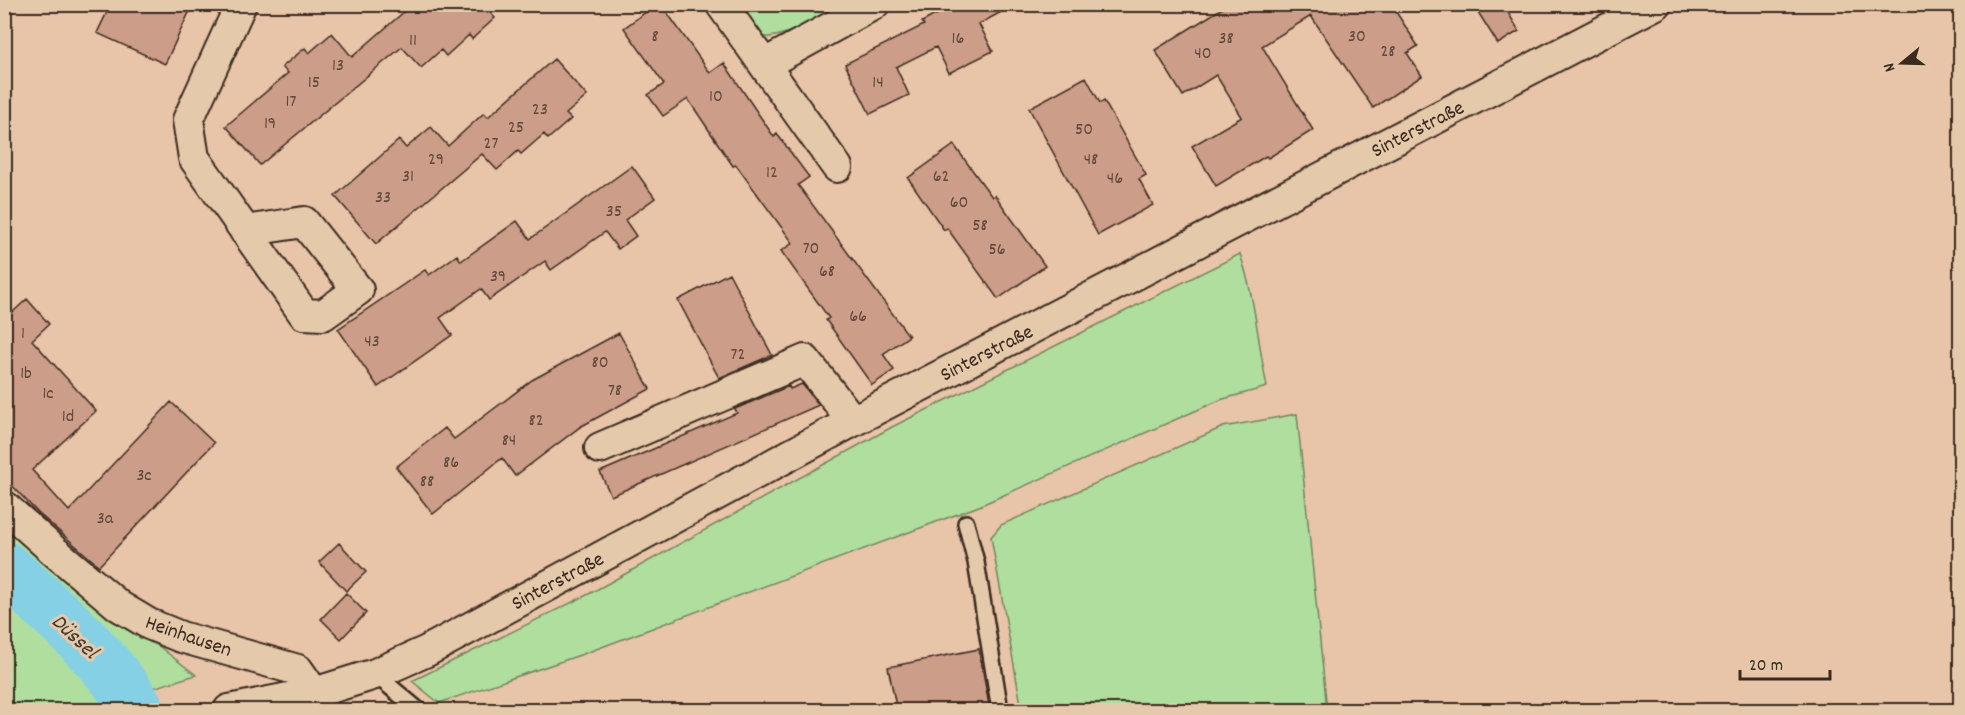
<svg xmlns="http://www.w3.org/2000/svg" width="1965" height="715" viewBox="0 0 1965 715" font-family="Dekko,sans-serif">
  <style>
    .green { fill: #afde9e; stroke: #75845e; stroke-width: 1.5 }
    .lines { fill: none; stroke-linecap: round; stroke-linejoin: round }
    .river { stroke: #86d0e6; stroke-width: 54 }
    .building { fill: #cc9d89; stroke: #3b2a1e; stroke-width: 1.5 }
    .lane-casing { stroke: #3b2a1e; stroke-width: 20 }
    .street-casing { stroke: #3b2a1e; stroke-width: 34 }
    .lane { stroke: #e4c9ab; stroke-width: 15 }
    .street { stroke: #e4c9ab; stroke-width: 30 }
    .labels { text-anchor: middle; stroke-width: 6; stroke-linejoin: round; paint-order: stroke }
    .number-label { font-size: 18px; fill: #5f4739 }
    .street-label { font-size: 21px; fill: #3b2a1e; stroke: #e4c9ab }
    .water-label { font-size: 22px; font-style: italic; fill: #423b32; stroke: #e4c9ab }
  </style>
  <rect width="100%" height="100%" fill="#e8c4a9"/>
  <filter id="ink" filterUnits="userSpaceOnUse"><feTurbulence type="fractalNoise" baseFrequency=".0167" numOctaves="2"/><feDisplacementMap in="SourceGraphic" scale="12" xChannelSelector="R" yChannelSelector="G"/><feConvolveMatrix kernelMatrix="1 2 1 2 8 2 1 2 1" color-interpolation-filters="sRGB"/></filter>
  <g filter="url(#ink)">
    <path class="green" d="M 741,4 L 841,5 C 822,14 780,43 760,36 C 749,31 743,14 741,4 Z
      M 1240,254 C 1255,297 1258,343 1267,387 L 1220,400 L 979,506 L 583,654 L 439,703 L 412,681 L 587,595 L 892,427 Z
      M 1297,414 L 1327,710 L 1022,710 L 991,537 L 1001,525 L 1223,427 Z
      M 4,519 L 139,631 L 196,675 L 83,709 L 83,710 L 5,710 Z"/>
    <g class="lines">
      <path class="river" d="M 4,568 C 54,612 104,654 138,710"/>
    </g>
    <path class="building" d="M 111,4 L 193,4 L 165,64 L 97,33 Z
      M 413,4 L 482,4 L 495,18 L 472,39 L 469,35 L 446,56 L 441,50 L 421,68 L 402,47 L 260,165 L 226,126 L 288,73 L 282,67 L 305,48 L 309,53 L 332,33 L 352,57 Z
      M 657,4 L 661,4 L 710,73 L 724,63 L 774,137 L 777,134 L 809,177 L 798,185 L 909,336 L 883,354 L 894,370 L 872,385 L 826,320 L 829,318 L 781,251 L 793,243 L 736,165 L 733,166 L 688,99 L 663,116 L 648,95 L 664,84 L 624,28 Z
      M 956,4 L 1016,4 L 979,24 L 993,51 L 949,73 L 936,47 L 896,67 L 909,95 L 870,114 L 845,64 L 924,25 L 922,22 Z
      M 1229,4 L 1391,4 L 1418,46 L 1407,53 L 1422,76 L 1373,108 L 1311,16 L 1262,46 L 1313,130 L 1268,158 L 1266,156 L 1216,186 L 1192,146 L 1242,117 L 1216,75 L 1183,96 L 1155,50 Z
      M 1473,4 L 1503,4 L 1519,31 L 1498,44 Z
      M 554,59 L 587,96 L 566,114 L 571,119 L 548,139 L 544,134 L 521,154 L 518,151 L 497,170 L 482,154 L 376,244 L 335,196 L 399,140 L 406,148 L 431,127 L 448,146 L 484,113 L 488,117 Z
      M 1086,77 L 1100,103 L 1104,101 L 1146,175 L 1139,179 L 1153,205 L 1098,235 L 1029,108 Z
      M 954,145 L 992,197 L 995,195 L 1045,266 L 998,299 L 947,228 L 944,230 L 908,178 Z
      M 632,166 L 655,198 L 625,220 L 636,236 L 618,249 L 605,232 L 551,270 L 545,261 L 489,300 L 481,289 L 440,318 L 452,335 L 378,387 L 338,329 L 425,270 L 429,275 L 457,255 L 461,261 L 517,221 L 530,239 Z
      M 729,273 L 772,355 L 719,378 L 678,300 Z
      M 27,299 L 49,324 L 32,340 L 96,411 L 32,470 L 69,511 L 171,402 L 214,443 L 99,566 L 38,513 L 4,477 L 4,320 Z
      M 619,333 L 650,389 L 580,427 L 515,476 L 502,458 L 433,514 L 396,467 L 445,428 L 454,439 L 532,380 Z
      M 802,384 L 819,405 L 611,496 L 600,472 L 737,413 L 735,409 L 789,386 L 790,389 Z
      M 339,543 L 366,572 L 346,591 L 319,562 Z
      M 346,593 L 366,613 L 341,639 L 321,619 Z
      M 979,649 L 990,711 L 897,711 L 888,667 Z"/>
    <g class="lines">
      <defs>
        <path id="lane" d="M 966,523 L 976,562 L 1000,710
          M 375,674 L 418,710"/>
        <path id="street" d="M 241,4 L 188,120 L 194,158 L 304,314 L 323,315 L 358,290 L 304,222 L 245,231
          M 721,4 L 837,167
          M 765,64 L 874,4
          M 600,448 L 805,360 L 853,421
          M 4,506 L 54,551 L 119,606 L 149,624 L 181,637 L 298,670 L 314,693
          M 229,710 L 314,693 L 375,674 L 427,651 L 853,421 L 1656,4"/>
      </defs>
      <use href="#lane" class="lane-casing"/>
      <use href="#street" class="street-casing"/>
      <use href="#lane" class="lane"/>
      <use href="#street" class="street"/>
    </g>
  </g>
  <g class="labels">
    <g class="number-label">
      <text x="655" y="41">8</text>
      <text x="1357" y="41">30</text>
      <text x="958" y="43">16</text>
      <text x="1226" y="43">38</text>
      <text x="413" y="45">11</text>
      <text x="1388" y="56">28</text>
      <text x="1203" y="58">40</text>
      <text x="338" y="70">13</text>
      <text x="314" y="87">15</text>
      <text x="878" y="87">14</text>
      <text x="716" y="101">10</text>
      <text x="291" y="106">17</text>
      <text x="540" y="114">23</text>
      <text x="270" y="128">19</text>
      <text x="516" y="132">25</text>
      <text x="1084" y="134">50</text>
      <text x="491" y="148">27</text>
      <text x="436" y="164">29</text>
      <text x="1091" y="164">48</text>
      <text x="772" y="177">12</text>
      <text x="408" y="181">31</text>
      <text x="941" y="181">62</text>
      <text x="1115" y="183">46</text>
      <text x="383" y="202">33</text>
      <text x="959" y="207">60</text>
      <text x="614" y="216">35</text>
      <text x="980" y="230">58</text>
      <text x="811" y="253">70</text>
      <text x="997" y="254">56</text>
      <text x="827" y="276">68</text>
      <text x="498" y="281">39</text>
      <text x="858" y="321">66</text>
      <text x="23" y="338">1</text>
      <text x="372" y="346">43</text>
      <text x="738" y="359">72</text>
      <text x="600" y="367">80</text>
      <text x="26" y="378">1b</text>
      <text x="615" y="395">78</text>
      <text x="48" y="398">1c</text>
      <text x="68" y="421">1d</text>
      <text x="536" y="425">82</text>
      <text x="509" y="445">84</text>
      <text x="451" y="467">86</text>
      <text x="144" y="480">3c</text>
      <text x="427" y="486">88</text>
      <text x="105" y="523">3a</text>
    </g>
    <g class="street-label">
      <text transform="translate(1417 128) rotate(-27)" y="7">Sinterstraße</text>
      <text transform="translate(986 352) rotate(-27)" y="7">Sinterstraße</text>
      <text transform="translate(557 580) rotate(-28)" y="7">Sinterstraße</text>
      <text transform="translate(189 635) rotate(19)" y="7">Heinhausen</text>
    </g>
    <g class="water-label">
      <text transform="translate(76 635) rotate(43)" y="8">Düssel</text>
    </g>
  </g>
  <rect width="1965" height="715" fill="none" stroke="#e4c9ab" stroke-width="24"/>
  <rect x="12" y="12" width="1941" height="691" fill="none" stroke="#3b2a1e" stroke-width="2" filter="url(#ink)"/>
  <g transform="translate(1902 63) rotate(251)" stroke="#e4c9ab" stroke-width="4.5" paint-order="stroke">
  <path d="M0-4.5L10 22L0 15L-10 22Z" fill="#3b2a1e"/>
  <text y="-9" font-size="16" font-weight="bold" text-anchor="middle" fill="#3b2a1e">N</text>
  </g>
  <path d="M1740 670v9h90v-9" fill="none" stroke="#3b2a1e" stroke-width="3"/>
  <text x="1749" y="670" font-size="18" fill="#3b2a1e" stroke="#e4c9ab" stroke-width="4.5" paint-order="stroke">20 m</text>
</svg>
